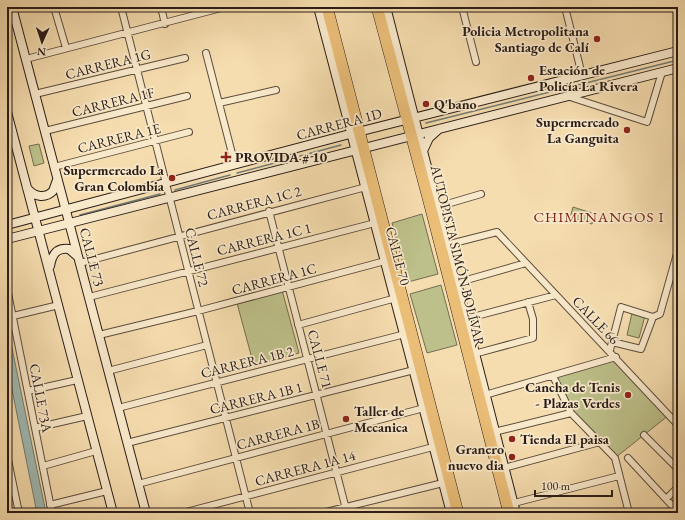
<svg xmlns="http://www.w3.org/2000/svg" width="685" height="520" viewBox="0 0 685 520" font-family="'EB Garamond',serif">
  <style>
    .green { fill: #bdc08a; stroke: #736e50 }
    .water { fill: #9fbab4; stroke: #707b75 }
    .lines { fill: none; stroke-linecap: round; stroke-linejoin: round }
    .stream { stroke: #707b75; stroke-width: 1.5 }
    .street-casing { stroke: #5c4d3d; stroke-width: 8 }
    .secondary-casing { stroke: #291d17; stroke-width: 10 }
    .highway-casing { stroke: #291d17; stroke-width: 12 }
    .street { stroke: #f9e9cb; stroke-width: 6 }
    .secondary { stroke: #f9e9cb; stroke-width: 8 }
    .highway { stroke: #ebbe78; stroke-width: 11 }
    .poi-dot { fill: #8f2418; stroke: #f9e9cb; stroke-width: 1.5 }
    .labels { text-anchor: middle; stroke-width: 3.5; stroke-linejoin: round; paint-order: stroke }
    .poi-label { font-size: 14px; font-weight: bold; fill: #291d17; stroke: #f9e9cb; text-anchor: end }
    .street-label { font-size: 14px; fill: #291d17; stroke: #f9e9cb }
    .neighbourhood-label { font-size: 15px; letter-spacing: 1px; fill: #7a1f14; stroke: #f9e9cb }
  </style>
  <rect width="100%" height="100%" fill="#f6ddaf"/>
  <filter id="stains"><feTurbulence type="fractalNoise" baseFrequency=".005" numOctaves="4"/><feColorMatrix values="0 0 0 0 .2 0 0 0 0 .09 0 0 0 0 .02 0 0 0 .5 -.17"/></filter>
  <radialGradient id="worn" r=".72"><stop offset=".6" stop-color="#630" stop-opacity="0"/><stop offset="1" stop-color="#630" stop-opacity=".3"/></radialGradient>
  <path class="green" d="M 39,144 L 44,163 L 34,166 L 29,146 Z
    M 573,207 L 595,214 L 592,224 L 570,218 Z
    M 422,214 L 438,274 L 408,282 L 392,223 Z
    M 441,285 L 457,345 L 427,353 L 410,294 Z
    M 282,290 L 299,353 L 254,366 L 237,303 Z
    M 632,313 L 645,316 L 639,338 L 627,335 Z
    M 616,357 L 669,415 L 615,458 L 571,413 L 553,376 Z"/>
  <path class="water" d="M 7,324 L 46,513 L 37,513 L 7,365 Z"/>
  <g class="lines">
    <path class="stream" d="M 426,123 L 678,60
      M 300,156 L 341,145
      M 237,173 L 286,160
      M 175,190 L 230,175
      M 80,215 L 160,194"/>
    <defs>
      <path id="street" d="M 54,7 L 66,48
        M 121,7 L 250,513
        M 161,7 L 165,24
        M 462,7 L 476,62
        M 565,7 L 582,75
        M 206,53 L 235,165
        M 26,59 L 225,7
        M 35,94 L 185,58
        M 567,96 L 647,122 L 662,72
        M 219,103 L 276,90
        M 45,131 L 187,96
        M 54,167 L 189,132
        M 437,207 L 481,194
        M 269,211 L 347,513
        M 446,245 L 497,232 L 678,425
        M 80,263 L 366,187
        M 456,283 L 526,263
        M 7,288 L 52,513
        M 89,297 L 375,223
        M 13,316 L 59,305
        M 465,319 L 556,295
        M 298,325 L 396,298
        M 99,335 L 198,311 L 385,261
        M 612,342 L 641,349 L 653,317
        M 610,350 L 621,307 L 653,317 L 660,314 L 678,250
        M 474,354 L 533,338 L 533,319 L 528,302
        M 108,371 L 207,345
        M 553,376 L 571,413 L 615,458 L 629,513
        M 28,391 L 77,380
        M 485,395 L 616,357
        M 118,408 L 405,334
        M 35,428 L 87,416
        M 494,432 L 571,413
        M 644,435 L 678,469
        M 127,443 L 414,370
        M 7,455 L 19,513
        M 628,458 L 678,512
        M 43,466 L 96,451
        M 504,468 L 600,442
        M 138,484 L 424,408
        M 666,499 L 678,487
        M 514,503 L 619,476
        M 50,505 L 107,491
        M 182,513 L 433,447
        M 322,513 L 443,483"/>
      <path id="secondary" d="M 12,7 L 146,513
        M 318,7 L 451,513
        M 386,7 L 516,513
        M 7,112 L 113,513
        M 423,151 L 429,138 L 439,129
        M 27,188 C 34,197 45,199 53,191 L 57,180
        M 7,225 L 346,135 L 678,51
        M 7,239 L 678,68
        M 50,266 C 52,255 56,247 69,249 L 77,256"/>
      <path id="highway" d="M 327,7 L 458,513
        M 377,7 L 431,209 L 509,513"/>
    </defs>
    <use href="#street" class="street-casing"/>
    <use href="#secondary" class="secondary-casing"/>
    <use href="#highway" class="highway-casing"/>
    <use href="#street" class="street"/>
    <use href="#secondary" class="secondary"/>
    <use href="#highway" class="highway"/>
  </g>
  <g class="poi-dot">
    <circle cx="597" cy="39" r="4"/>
    <circle cx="531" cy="78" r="4"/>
    <circle cx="426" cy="104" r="4"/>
    <circle cx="627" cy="130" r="4"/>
    <path d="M224 151h4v4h4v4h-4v4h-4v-4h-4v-4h4z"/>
    <circle cx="172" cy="178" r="4"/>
    <circle cx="628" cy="395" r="4"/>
    <circle cx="346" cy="419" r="4"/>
    <circle cx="512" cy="439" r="4"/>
    <circle cx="512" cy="457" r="4"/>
  </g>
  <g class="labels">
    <g class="poi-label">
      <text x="589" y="36">Policia Metropolitana<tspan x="589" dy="16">Santiago de Calí</tspan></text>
      <text x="539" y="75" text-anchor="start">Estación de<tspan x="539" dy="16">Policía La Rivera</tspan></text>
      <text x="434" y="109" text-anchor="start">Q'bano</text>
      <text x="619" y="127">Supermercado<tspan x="619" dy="16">La Ganguita</tspan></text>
      <text x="235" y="162" text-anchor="start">PROVIDA # 10</text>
      <text x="164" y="175">Supermercado La<tspan x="164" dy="16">Gran Colombia</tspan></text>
      <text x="620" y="392">Cancha de Tenis<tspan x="620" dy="16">- Plazas Verdes</tspan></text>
      <text x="354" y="416" text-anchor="start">Taller de<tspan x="354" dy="16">Mecanica</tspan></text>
      <text x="520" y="444" text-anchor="start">Tienda El paisa</text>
      <text x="504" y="454">Granero<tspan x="504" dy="16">nuevo dia</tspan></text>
    </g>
    <g class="street-label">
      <text transform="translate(108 64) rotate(-14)" y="5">CARRERA 1G</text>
      <text transform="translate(113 102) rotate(-14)" y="5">CARRERA 1F</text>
      <text transform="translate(339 124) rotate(-15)" y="5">CARRERA 1D</text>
      <text transform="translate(119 138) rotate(-14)" y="5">CARRERA 1E</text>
      <text transform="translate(254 203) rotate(-15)" y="5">CARRERA 1C 2</text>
      <text transform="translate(264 239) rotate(-14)" y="5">CARRERA 1C 1</text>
      <text transform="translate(398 256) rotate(75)" y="5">CALLE 70</text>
      <text transform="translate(458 256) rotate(76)" y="5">AUTOPISTA SIMÓN BOLÍVAR</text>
      <text transform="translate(92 257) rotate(75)" y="5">CALLE 73</text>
      <text transform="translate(197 257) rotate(76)" y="5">CALLE 72</text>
      <text transform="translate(274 279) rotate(-15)" y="5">CARRERA 1C</text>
      <text transform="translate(596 320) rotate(46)" y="5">CALLE 66</text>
      <text transform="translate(320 359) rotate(75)" y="5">CALLE 71</text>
      <text transform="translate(247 362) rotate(-14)" y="5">CARRERA 1B 2</text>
      <text transform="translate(41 398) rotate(79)" y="5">CALLE 73A</text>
      <text transform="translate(256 398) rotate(-14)" y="5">CARRERA 1B 1</text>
      <text transform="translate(278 434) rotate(-15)" y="5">CARRERA 1B</text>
      <text transform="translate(305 468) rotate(-15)" y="5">CARRERA 1A 14</text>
    </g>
    <g class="neighbourhood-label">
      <text x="599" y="222">CHIMINANGOS I</text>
    </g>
  </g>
  <rect width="685" height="520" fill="none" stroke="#f6ddaf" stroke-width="24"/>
  <rect x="8" y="8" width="669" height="504" fill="none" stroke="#291d17" stroke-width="2"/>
  <rect x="12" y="12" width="661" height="496" fill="none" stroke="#291d17"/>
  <g transform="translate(42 42) rotate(183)" stroke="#f9e9cb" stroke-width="3" paint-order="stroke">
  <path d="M0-3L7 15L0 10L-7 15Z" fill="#291d17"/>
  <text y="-6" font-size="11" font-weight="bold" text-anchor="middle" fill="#291d17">N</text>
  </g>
  <path d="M535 490v6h77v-6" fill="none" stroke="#291d17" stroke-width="2"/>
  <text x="541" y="490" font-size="12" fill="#291d17" stroke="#f9e9cb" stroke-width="3" paint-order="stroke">100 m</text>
  <rect width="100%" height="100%" filter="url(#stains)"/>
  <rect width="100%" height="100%" fill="url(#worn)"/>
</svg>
